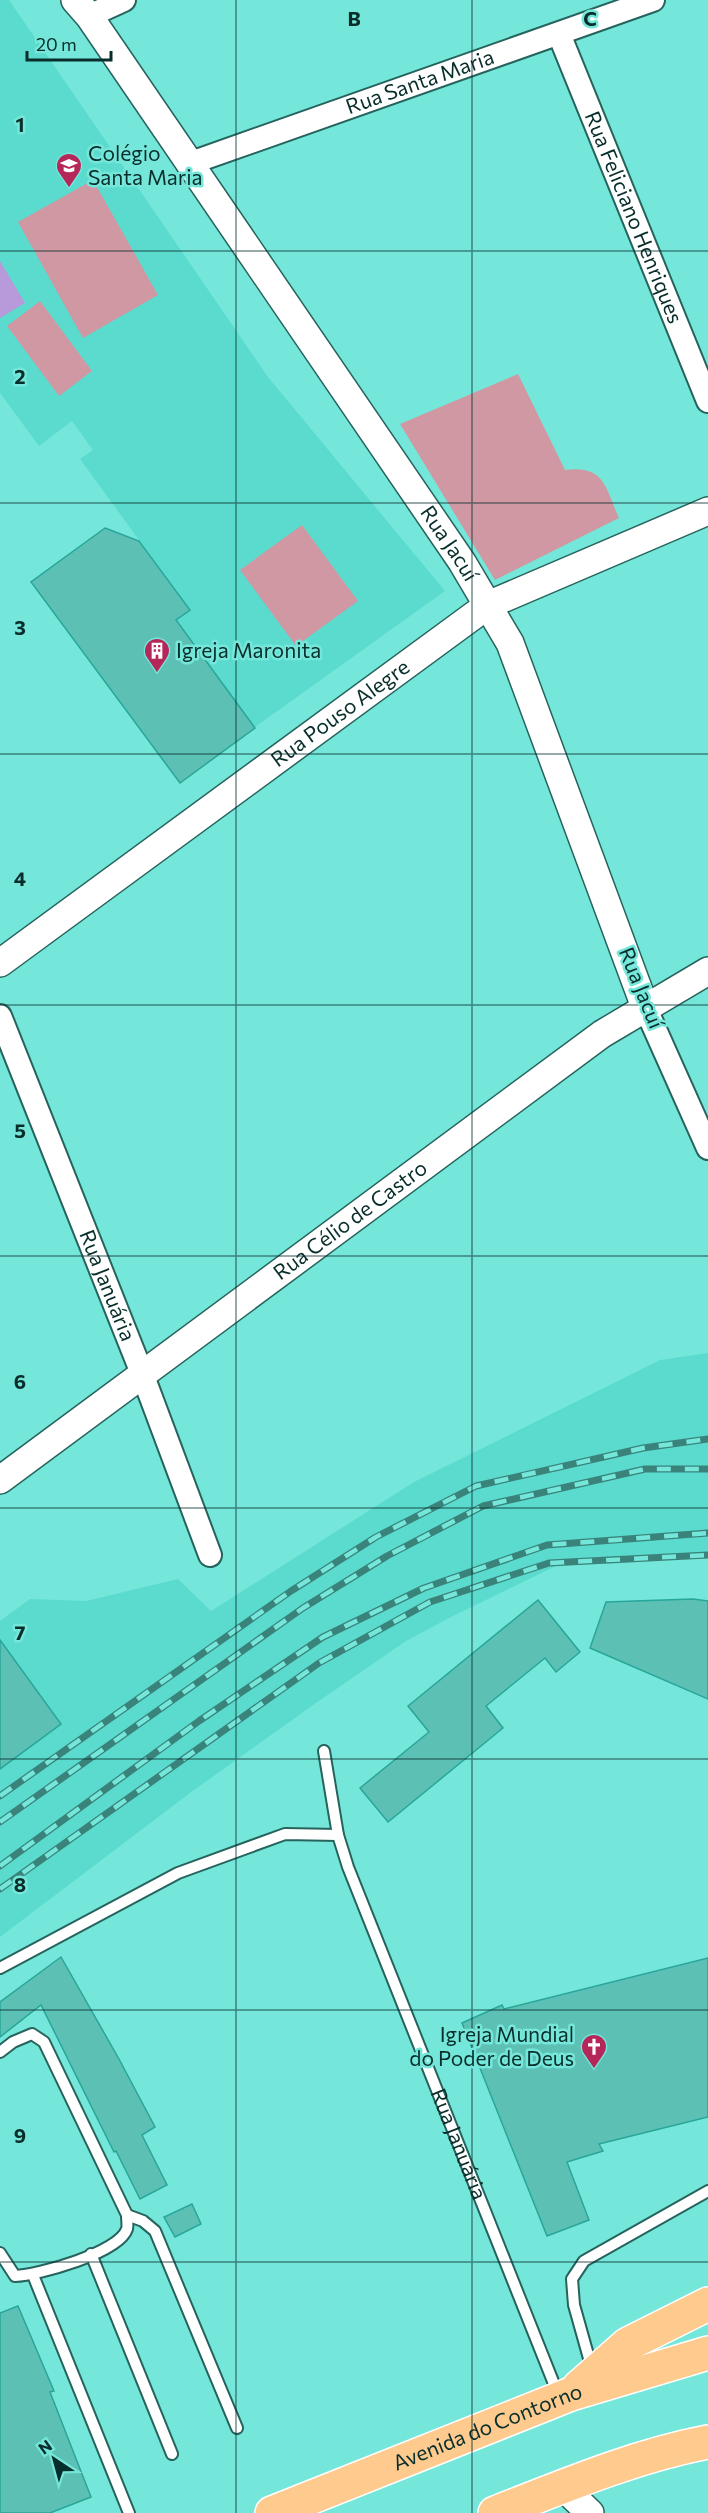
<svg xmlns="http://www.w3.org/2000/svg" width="708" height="2513" viewBox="0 0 708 2513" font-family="Commissioner,sans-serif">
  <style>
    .built { fill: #5adbce }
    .green { fill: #cf98a3 }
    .water { fill: #b89ada }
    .building { fill: #5cc0b5; stroke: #28a69a; stroke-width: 1.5 }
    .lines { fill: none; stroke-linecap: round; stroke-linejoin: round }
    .service-casing { stroke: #26635d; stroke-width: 14 }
    .minor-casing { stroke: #26635d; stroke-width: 26 }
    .tertiary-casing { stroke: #26635d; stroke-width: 30 }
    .primary-casing { stroke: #fff; stroke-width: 36 }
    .service { stroke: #fff; stroke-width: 10 }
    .minor { stroke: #fff; stroke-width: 22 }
    .tertiary { stroke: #fff; stroke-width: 27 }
    .primary { stroke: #feca8e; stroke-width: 33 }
    .rail-casing { stroke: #3a837b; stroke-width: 7 }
    .rail { stroke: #75e7da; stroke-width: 4.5; stroke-dasharray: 14; stroke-linecap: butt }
    .grid { fill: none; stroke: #082e2b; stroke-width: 1.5; stroke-opacity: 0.55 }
    .labels { text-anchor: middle; stroke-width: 5; stroke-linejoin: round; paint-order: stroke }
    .street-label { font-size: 21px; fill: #082e2b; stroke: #75e7da }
    .poi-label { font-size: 21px; fill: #082e2b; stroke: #75e7da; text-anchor: start }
    .grid-label { font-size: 20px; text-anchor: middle; font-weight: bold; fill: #082e2b; stroke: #75e7da; stroke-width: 5; stroke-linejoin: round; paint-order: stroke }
  </style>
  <rect width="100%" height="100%" fill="#75e7da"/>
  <path class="built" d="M 0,0 L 9,0 L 268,377 L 445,591 L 255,727 L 176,620 L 190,610 L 80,459 L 93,450 L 72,421 L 39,446 L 0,393 Z
    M 708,1353 L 708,1554 L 616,1557 L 558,1565 L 451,1617 L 406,1641 L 316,1703 L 190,1793 L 0,1937 L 0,1621 L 30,1599 L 86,1601 L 178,1579 L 211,1611 L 414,1482 L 660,1360 Z"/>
  <path class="green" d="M 93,180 L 158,295 L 83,338 L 18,222 Z
    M 40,301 L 92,371 L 59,396 L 7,326 Z
    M 518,374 L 565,470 C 605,465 605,487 619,518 L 495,580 L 400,424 Z
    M 302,525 L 358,601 L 296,646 L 240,570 Z"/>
  <path class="water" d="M 0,261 L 25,303 L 0,318 Z"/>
  <path class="building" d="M 105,528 L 139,541 L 190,610 L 176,620 L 255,728 L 180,783 L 31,582 Z
    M 693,1599 L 708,1601 L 708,1699 L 590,1648 L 606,1602 Z
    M 538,1600 L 580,1652 L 556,1672 L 545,1658 L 486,1706 L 503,1728 L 388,1822 L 360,1788 L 429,1732 L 408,1706 Z
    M 0,1640 L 61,1724 L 0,1769 Z
    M 61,1957 L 119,2059 L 155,2127 L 142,2135 L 167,2185 L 140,2199 L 116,2151 L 114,2152 L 41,2005 L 0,2037 L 0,2002 Z
    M 708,1958 L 708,2117 L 599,2144 L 603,2151 L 567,2162 L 589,2220 L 547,2236 L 462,2023 L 502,2005 L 504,2009 Z
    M 192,2204 L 201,2224 L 175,2237 L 164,2217 Z
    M 18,2306 L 54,2391 L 50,2392 L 91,2497 L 50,2513 L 0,2513 L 0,2313 Z"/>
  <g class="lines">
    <defs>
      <g id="service">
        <path id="s1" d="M 324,1751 L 338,1835 L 348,1867 L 558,2394"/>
        <path d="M 0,1968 L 178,1873 L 285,1834 L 338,1835"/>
        <path d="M 0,2052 L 13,2042 L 32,2034 L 44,2042 L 127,2215 C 127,2219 128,2226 127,2229 C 119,2253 38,2275 15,2276 L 0,2253"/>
        <path d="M 127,2215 L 143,2221 L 155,2231 L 237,2428"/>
        <path d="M 91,2254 L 172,2454"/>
        <path d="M 33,2275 L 129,2513"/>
        <path d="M 592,2369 L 574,2305 L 572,2279 L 584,2261 L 708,2191"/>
      </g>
      <g id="minor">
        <path d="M 89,16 L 124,0"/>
        <path id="s2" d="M 559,34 L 708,401"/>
        <path id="s3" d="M 188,164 L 653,0"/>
        <path d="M 645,1007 L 708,1148"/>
        <path id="s4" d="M 0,1016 L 143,1376 L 210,1555"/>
      </g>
      <g id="tertiary">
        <path id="s5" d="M 75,0 L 89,16 L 462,562 L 510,643 L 645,1007"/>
        <path id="s6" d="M 0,963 L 488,605 L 708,511"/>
        <path id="s7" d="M 0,1480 L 602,1034 L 708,971"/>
        <path d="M 562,2486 L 590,2513"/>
      </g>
      <g id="primary">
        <path d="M 579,2387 L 628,2344 L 708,2304"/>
        <path id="s8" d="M 272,2513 L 571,2394 L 708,2353"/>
        <path d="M 495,2513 C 564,2486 635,2456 708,2442"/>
      </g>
    </defs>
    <use href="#service" class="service-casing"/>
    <use href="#minor" class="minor-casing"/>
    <use href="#tertiary" class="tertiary-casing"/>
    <use href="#primary" class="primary-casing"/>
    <use href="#service" class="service"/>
    <use href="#minor" class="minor"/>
    <use href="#tertiary" class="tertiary"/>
    <use href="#primary" class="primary"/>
    <defs>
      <path id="rail" d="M 0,1796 L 291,1591 L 376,1537 L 476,1486 L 643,1448 L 708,1439
        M 0,1822 L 303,1608 L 387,1556 L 483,1506 L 645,1469 L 708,1469
        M 0,1866 L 199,1721 L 323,1637 L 424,1588 L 547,1545 L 708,1533
        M 0,1889 L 319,1663 L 430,1602 L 549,1563 L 708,1555"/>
    </defs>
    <use href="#rail" class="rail-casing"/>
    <use href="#rail" class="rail"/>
  </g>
  <path class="grid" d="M 236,0 L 236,2513M 472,0 L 472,2513M 0,251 L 708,251M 0,503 L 708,503M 0,754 L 708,754M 0,1005 L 708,1005M 0,1256 L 708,1256M 0,1508 L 708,1508M 0,1759 L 708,1759M 0,2010 L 708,2010M 0,2262 L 708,2262"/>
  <defs>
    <symbol id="school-pin" viewBox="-11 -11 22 30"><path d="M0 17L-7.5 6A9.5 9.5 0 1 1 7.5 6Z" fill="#b62759" stroke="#75e7da"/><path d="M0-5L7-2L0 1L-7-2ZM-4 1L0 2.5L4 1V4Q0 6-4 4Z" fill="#fff"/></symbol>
    <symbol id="building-pin" viewBox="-11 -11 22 30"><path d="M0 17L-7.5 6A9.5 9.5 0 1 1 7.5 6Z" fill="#b62759" stroke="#75e7da"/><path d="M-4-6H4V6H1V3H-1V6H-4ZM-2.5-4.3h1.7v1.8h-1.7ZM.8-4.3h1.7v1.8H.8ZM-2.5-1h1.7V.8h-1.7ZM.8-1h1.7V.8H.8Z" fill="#fff"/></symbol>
    <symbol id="church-pin" viewBox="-11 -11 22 30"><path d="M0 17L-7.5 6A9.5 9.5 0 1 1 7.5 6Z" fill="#b62759" stroke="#75e7da"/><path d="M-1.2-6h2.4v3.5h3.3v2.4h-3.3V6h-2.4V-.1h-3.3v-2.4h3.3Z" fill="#fff"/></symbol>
  </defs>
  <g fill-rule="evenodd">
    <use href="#school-pin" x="54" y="151" width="30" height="40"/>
    <use href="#building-pin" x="142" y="636" width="30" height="40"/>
    <use href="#church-pin" x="579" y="2032" width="30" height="40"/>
  </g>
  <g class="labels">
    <g class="street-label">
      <text dy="7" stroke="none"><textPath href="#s3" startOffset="246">Rua Santa Maria</textPath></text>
      <text dy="7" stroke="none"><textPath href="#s2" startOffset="198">Rua Feliciano Henriques</textPath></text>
      <text dy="7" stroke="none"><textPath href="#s5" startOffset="660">Rua Jacuí</textPath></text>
      <text dy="7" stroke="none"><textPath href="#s6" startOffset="422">Rua Pouso Alegre</textPath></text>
      <text transform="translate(641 988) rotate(68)" y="7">Rua Jacuí</text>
      <text dy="7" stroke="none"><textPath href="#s7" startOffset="436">Rua Célio de Castro</textPath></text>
      <text dy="7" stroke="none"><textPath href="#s4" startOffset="290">Rua Januária</textPath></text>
      <text dy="7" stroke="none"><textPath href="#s1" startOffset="417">Rua Januária</textPath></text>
      <text dy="7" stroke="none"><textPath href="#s8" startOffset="232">Avenida do Contorno</textPath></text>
    </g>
    <g class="poi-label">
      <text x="88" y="161">Colégio<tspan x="88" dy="24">Santa Maria</tspan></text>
      <text x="176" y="658">Igreja Maronita</text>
      <text x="574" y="2042" text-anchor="end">Igreja Mundial<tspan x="574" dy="24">do Poder de Deus</tspan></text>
    </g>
  </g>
  <g class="grid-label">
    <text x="354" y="26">B</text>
    <text x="590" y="26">C</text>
    <text x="20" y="132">1</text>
    <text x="20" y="384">2</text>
    <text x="20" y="635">3</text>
    <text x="20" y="886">4</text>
    <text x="20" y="1138">5</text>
    <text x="20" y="1389">6</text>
    <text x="20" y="1640">7</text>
    <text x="20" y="1892">8</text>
    <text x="20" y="2143">9</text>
  </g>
  <g transform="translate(54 2459) rotate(324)" stroke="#75e7da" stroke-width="4.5" paint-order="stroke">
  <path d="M0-4.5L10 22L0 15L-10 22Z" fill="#082e2b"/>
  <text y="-9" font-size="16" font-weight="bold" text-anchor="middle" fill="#082e2b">N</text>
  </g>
  <path d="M27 51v9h84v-9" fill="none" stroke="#082e2b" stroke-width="3"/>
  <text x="36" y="51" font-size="18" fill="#082e2b" stroke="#75e7da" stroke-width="4.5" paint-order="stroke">20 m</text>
</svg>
